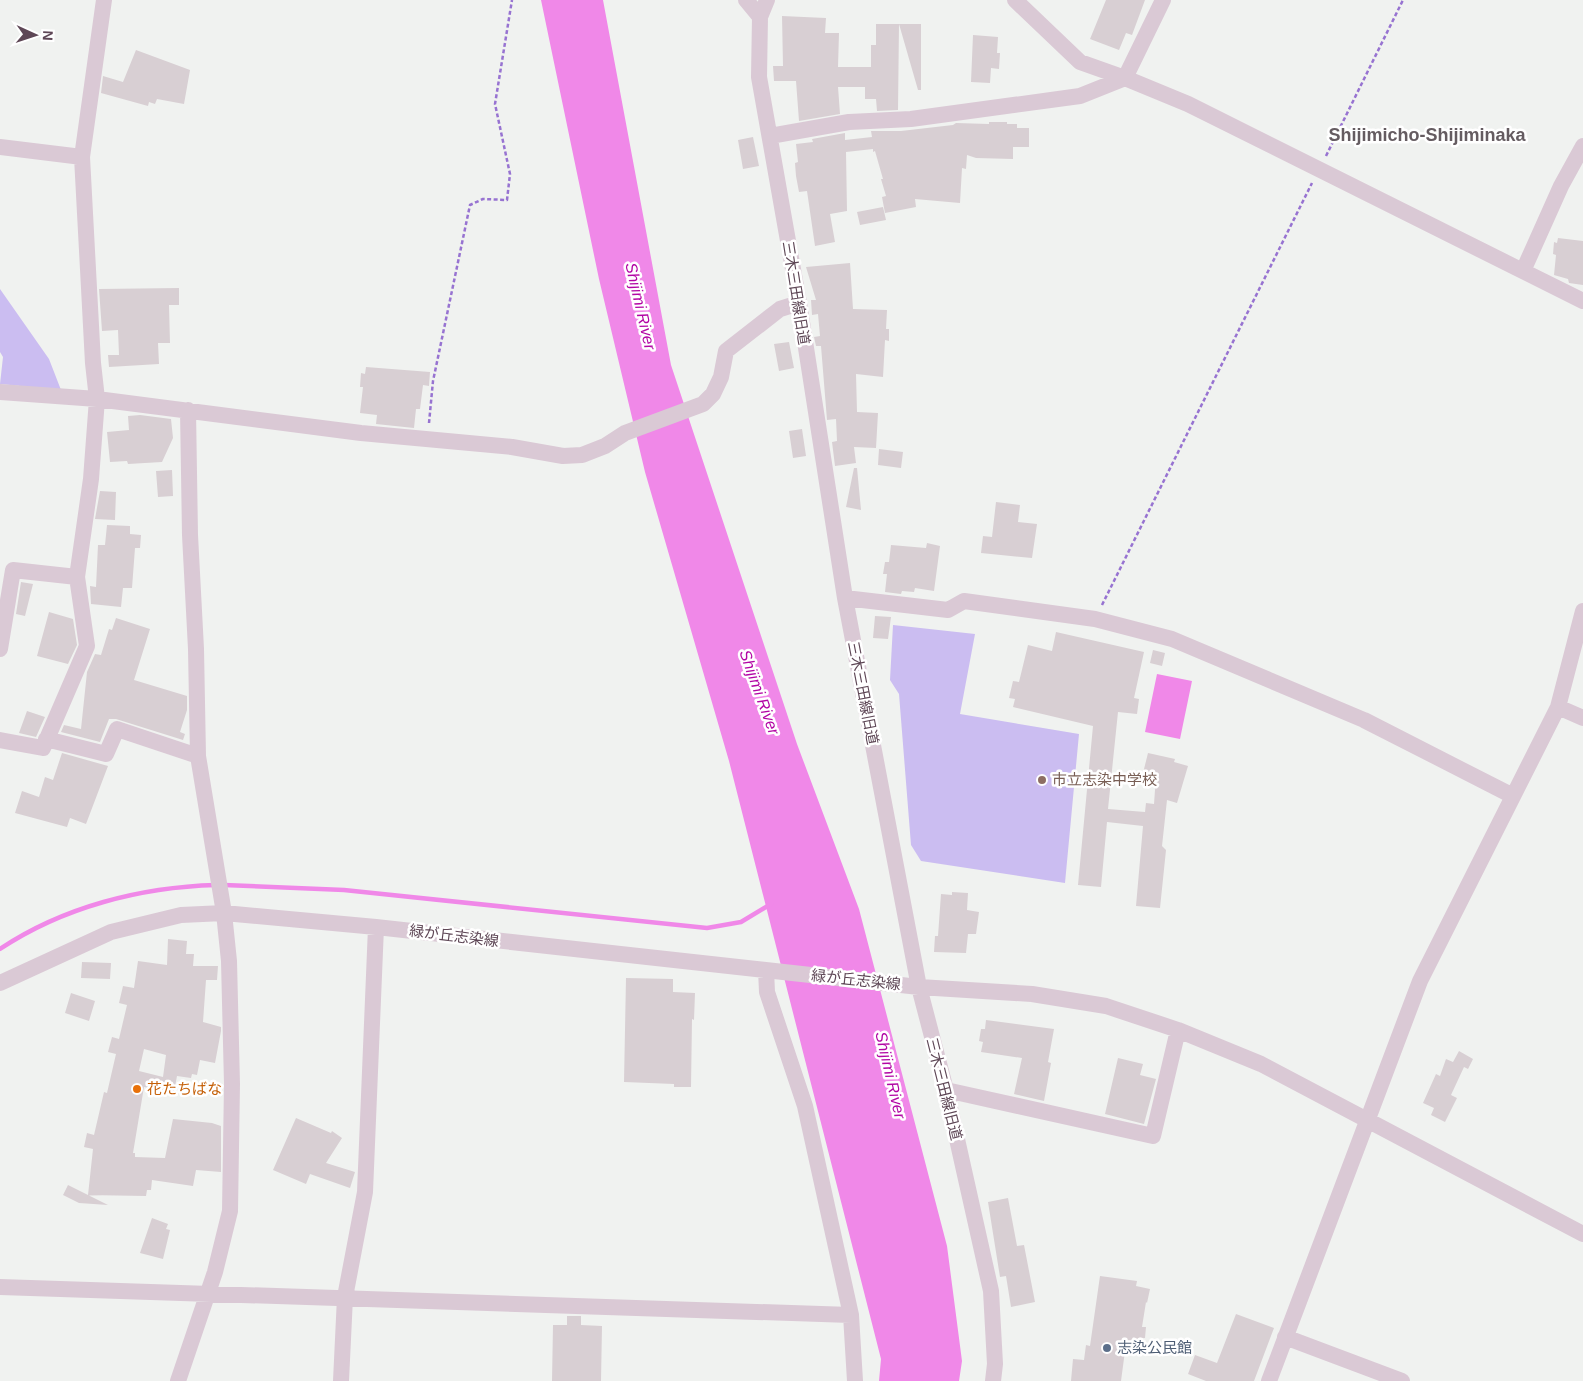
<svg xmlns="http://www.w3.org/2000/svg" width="1583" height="1381" viewBox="0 0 1583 1381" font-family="Arial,'Noto Sans JP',sans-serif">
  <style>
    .green { fill: #cbbdf1 }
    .water { fill: #f088e8 }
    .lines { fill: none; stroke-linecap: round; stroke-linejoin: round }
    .stream { stroke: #f088e8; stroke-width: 4.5 }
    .building { fill: #d8cfd3; fill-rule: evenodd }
    .path { stroke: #9773d1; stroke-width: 2.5; stroke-dasharray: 4 2.5; stroke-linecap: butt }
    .minor { stroke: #dac9d5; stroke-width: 16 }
    .education-dot { fill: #8d6e63; stroke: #fff; stroke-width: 2 }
    .food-dot { fill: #e8710a; stroke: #fff; stroke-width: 2 }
    .service-dot { fill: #5c6f8a; stroke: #fff; stroke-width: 2 }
    .labels { text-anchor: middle; stroke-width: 5; stroke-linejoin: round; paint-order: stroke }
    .street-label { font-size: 15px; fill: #5e4756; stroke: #fff }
    .education-label { font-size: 15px; fill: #785e54; stroke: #fff; text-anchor: start }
    .food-label { font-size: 15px; fill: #c56008; stroke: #fff; text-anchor: start }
    .service-label { font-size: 15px; fill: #4e5e75; stroke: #fff; text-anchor: start }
    .water-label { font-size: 16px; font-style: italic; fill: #b206a4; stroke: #fff }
    .quarter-label { font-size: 18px; font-weight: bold; fill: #655c61; stroke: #fff }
  </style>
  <rect width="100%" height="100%" fill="#f0f2f0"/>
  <path class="green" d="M 0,289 L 49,359 L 61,390 L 0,384 L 3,357 L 0,352 Z
    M 893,625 L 975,634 L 960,714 L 1079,734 L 1065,883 L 921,861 L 911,845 L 899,694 L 890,680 Z"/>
  <path class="water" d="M 541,0 L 603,0 L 671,365 L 797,744 L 859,909 L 947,1246 L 962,1361 L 959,1381 L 879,1381 L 881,1359 L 729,761 L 645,472 L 599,279 Z
    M 1157,674 L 1192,681 L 1180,739 L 1145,732 Z"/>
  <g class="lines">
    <path class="stream" d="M 224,885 L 344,890 L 707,928 L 741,922 L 771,904
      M 0,949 C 63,907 141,887 216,885"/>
  </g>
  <path class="building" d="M 1106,0 L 1145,0 L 1132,35 L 1126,33 L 1119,50 L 1090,39 Z
    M 782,16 L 826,18 L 825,33 L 839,33 L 838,67 L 871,67 L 871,45 L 876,45 L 876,24 L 921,24 L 921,90 L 918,90 L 899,24 L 898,110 L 877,111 L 876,99 L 865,99 L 865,87 L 838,87 L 840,114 L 799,121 L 796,81 L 774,81 L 773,66 L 783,66 Z
    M 973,35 L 998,37 L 997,53 L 1000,53 L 999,69 L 991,68 L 990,83 L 971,82 Z
    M 136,50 L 190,70 L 184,104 L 157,99 L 155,104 L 149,102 L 148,106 L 101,93 L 103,76 L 123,82 Z
    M 989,122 L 1007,122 L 1007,124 L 1017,124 L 1017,128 L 1029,128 L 1029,147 L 1013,147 L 1013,159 L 976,158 L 967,155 L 966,169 L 962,168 L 960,203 L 915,199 L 916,207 L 885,213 L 882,197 L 886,196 L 881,179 L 883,179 L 875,151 L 873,152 L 873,149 L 846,152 L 847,211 L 830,214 L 835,242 L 815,246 L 807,191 L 799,192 L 796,176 L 795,163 L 798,162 L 796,144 L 813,142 L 812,139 L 845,133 L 845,140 L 872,137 L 871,131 L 901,131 L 953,125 L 956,123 L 989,124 Z
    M 753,137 L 759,166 L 743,169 L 738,140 Z
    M 883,207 L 886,220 L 860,225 L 857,212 Z
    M 1558,238 L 1583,241 L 1583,285 L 1569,283 L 1568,279 L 1554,275 L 1556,255 L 1553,254 L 1554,242 L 1557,243 Z
    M 850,263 L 853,309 L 887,310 L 886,329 L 889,329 L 889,341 L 885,340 L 883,377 L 856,374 L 857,412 L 878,413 L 876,448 L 854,447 L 856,463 L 835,466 L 832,442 L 837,441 L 836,419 L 827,420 L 821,346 L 816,346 L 814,337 L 820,336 L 818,314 L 812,315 L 811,300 L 816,300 L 806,267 Z
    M 179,288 L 179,305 L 169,305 L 170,343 L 158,343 L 159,364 L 109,367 L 108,355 L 119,355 L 118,330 L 102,331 L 99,289 Z
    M 789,342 L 794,368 L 779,371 L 774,344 Z
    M 366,367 L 430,372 L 429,386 L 423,385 L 420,409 L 416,409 L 414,428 L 376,424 L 377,415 L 360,413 L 363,387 L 360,387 L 361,373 L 365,374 Z
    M 140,415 L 171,419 L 173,438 L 162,462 L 128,464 L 127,461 L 110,462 L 107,432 L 129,430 L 128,416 Z
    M 802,429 L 806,456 L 793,458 L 789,431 Z
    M 879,449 L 903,452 L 901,468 L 878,465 Z
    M 854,468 L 857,468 L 861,510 L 846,507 Z
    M 172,470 L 173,496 L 158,497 L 156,471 Z
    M 100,491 L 116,492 L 115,520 L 95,519 Z
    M 996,502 L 1020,505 L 1018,522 L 1037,524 L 1032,558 L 981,553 L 983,536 L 992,537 Z
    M 107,525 L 130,526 L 130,534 L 141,535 L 140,548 L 135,548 L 132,588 L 123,588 L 121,607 L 91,604 L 90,586 L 96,587 L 98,545 L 105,545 Z
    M 927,543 L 940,546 L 934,591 L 915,588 L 914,592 L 902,591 L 901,594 L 885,592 L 887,574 L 883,574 L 885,562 L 889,562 L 891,545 L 926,548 Z
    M 21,582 L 33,584 L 25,616 L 16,614 Z
    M 49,612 L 73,619 L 77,645 L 68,664 L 37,656 Z
    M 875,616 L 891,617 L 888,639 L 873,638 Z
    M 116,618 L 150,629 L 134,680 L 187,696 L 187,710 L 180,732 L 185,734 L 183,740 L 116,719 L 109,719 L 100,742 L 61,732 L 64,725 L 81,729 L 87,672 L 95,654 L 101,655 L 109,629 L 112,630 Z
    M 1056,632 L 1144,652 L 1134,698 L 1139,699 L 1137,714 L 1118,712 L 1108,809 L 1145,812 L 1146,803 L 1154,804 L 1156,776 L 1143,773 L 1148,753 L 1175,759 L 1174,762 L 1188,766 L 1177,803 L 1167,800 L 1162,846 L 1166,850 L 1160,908 L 1136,906 L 1143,826 L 1107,822 L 1101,887 L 1078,885 L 1093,726 L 1013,707 L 1015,699 L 1009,698 L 1013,681 L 1019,682 L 1028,645 L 1052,651 Z
    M 1153,650 L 1165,653 L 1162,666 L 1150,663 Z
    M 27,711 L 45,717 L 36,737 L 19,733 Z
    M 62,753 L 108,766 L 86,824 L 70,818 L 67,827 L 15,813 L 22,791 L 39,797 L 45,777 L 53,780 Z
    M 952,892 L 968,893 L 967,910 L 979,912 L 976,934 L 968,934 L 966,953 L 934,952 L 935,936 L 938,936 L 941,894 L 952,895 Z
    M 168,939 L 187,941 L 186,954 L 194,954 L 193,966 L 218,966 L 217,980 L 206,980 L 203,1022 L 221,1027 L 221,1031 L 215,1063 L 200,1060 L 197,1075 L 192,1074 L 191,1078 L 177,1076 L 174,1092 L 144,1087 L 133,1153 L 135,1153 L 135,1157 L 165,1158 L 173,1119 L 212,1123 L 221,1126 L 221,1172 L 196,1170 L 193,1186 L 152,1180 L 151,1190 L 147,1190 L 146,1196 L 88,1195 L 93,1149 L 84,1147 L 87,1133 L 94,1135 L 104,1092 L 107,1093 L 116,1054 L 108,1052 L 112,1037 L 119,1039 L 127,1005 L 119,1003 L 123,986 L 134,988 L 138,961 L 167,965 ZM 144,1049 L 166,1055 L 163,1077 L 139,1071 Z
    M 82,962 L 111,963 L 110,979 L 81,978 Z
    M 626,978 L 673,979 L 673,992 L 695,993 L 694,1020 L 692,1019 L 691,1087 L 674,1087 L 674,1084 L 624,1082 Z
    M 71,993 L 95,1001 L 89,1021 L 65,1013 Z
    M 986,1020 L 1054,1029 L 1048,1062 L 1051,1063 L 1044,1101 L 1014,1094 L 1022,1058 L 981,1052 L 983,1042 L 979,1041 L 981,1029 L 985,1029 Z
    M 1459,1051 L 1473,1059 L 1468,1069 L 1464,1067 L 1451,1095 L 1457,1098 L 1445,1122 L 1431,1115 L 1434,1108 L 1423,1103 L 1436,1074 L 1440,1076 L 1446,1059 L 1453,1062 Z
    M 1118,1058 L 1143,1064 L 1140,1075 L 1156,1079 L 1144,1124 L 1105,1114 Z
    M 296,1118 L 331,1133 L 332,1131 L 342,1138 L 326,1163 L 355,1172 L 350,1188 L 310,1174 L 306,1184 L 273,1170 Z
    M 68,1185 L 108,1205 L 79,1203 L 63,1195 Z
    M 1008,1198 L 1017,1246 L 1024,1245 L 1035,1302 L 1011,1307 L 1006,1276 L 1000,1277 L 988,1202 Z
    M 152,1218 L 168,1224 L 166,1229 L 170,1230 L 163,1259 L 140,1253 Z
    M 1100,1276 L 1137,1281 L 1136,1286 L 1150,1289 L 1147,1303 L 1146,1302 L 1142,1327 L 1146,1327 L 1145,1338 L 1139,1338 L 1137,1352 L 1125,1351 L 1121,1381 L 1071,1381 L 1073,1359 L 1084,1360 L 1086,1345 L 1090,1346 Z
    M 1236,1314 L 1274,1328 L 1254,1381 L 1206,1381 L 1188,1374 L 1195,1355 L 1217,1363 Z
    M 567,1316 L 581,1316 L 581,1325 L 602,1326 L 601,1381 L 552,1381 L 553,1325 L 567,1325 Z"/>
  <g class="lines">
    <path class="path" d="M 1326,156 L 1403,0
      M 429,423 L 433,381 L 470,205 L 483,199 L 507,200 L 510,174 L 495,104 L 512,0
      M 1102,605 L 1312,183"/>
    <path class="minor" d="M 746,0 L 760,17
      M 767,0 L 760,17 L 759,77 L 799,303 L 845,598 L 919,987 L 946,1090 L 991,1291 L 995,1364 L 993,1381
      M 1015,0 L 1080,62 L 1125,78 L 1188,104 L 1583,301
      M 770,136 L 849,122 L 911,119 L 1080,96 L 1125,78 L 1163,0
      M 0,147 L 82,157
      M 1523,271 L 1561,186 L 1583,146
      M 0,392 L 97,399 L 361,433 L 512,447 L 563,456 L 582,455 L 605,446 L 625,433 L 703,404 L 713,394 L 721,377 L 726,351 L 780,309 L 799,303
      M 845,598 L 948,610 L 964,601 L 1095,619 L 1172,639 L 1364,720 L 1513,796
      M 0,649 L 13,570 L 77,577 L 91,479 L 97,399 L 93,363 L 82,157 L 104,0
      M 1558,707 L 1583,718
      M 46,739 L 106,754 L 117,729 L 198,756
      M 0,740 L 43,748 L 87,646 L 77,577
      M 766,970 L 767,992 L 805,1106 L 851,1315 L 855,1381
      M 0,983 L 111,932 L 181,915 L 224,913 L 376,927 L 919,987 L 1032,994 L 1106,1006 L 1178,1030 L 1261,1064 L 1583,1234
      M 946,1090 L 1153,1136 L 1178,1030
      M 0,1287 L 851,1315
      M 1285,1337 L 1402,1381
      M 178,1381 L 215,1272 L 230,1211 L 232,1084 L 229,961 L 224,913 L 198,756 L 196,649 L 190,535 L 188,410
      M 341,1381 L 345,1297 L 365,1192 L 376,927
      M 1269,1381 L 1420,981 L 1558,707 L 1583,611"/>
  </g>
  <circle class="education-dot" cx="1042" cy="780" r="5"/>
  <circle class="food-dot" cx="137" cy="1089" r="5"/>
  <circle class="service-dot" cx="1107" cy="1348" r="5"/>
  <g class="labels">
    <g class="street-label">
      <text transform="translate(796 293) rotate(81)" y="5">三木三田線旧道</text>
      <text transform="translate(863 693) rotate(79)" y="5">三木三田線旧道</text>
      <text transform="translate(454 936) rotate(7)" y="5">緑が丘志染線</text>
      <text transform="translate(856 980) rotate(6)" y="5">緑が丘志染線</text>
      <text transform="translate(944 1089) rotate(76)" y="5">三木三田線旧道</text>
    </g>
    <g class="education-label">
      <text x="1052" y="785">市立志染中学校</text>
    </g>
    <g class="food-label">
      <text x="147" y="1094">花たちばな</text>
    </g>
    <g class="service-label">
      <text x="1117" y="1353">志染公民館</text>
    </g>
    <g class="water-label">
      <text transform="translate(641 306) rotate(77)" y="6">Shijimi River</text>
      <text transform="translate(760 692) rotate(70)" y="6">Shijimi River</text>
      <text transform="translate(891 1075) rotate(77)" y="6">Shijimi River</text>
    </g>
    <g class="quarter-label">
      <text x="1427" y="141">Shijimicho-Shijiminaka</text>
    </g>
  </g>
  <g transform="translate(35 35) rotate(93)" stroke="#ffffff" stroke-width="4" paint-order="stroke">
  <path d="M0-4L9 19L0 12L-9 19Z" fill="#5e4756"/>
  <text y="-8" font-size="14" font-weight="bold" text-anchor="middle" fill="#5e4756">N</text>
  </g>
</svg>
